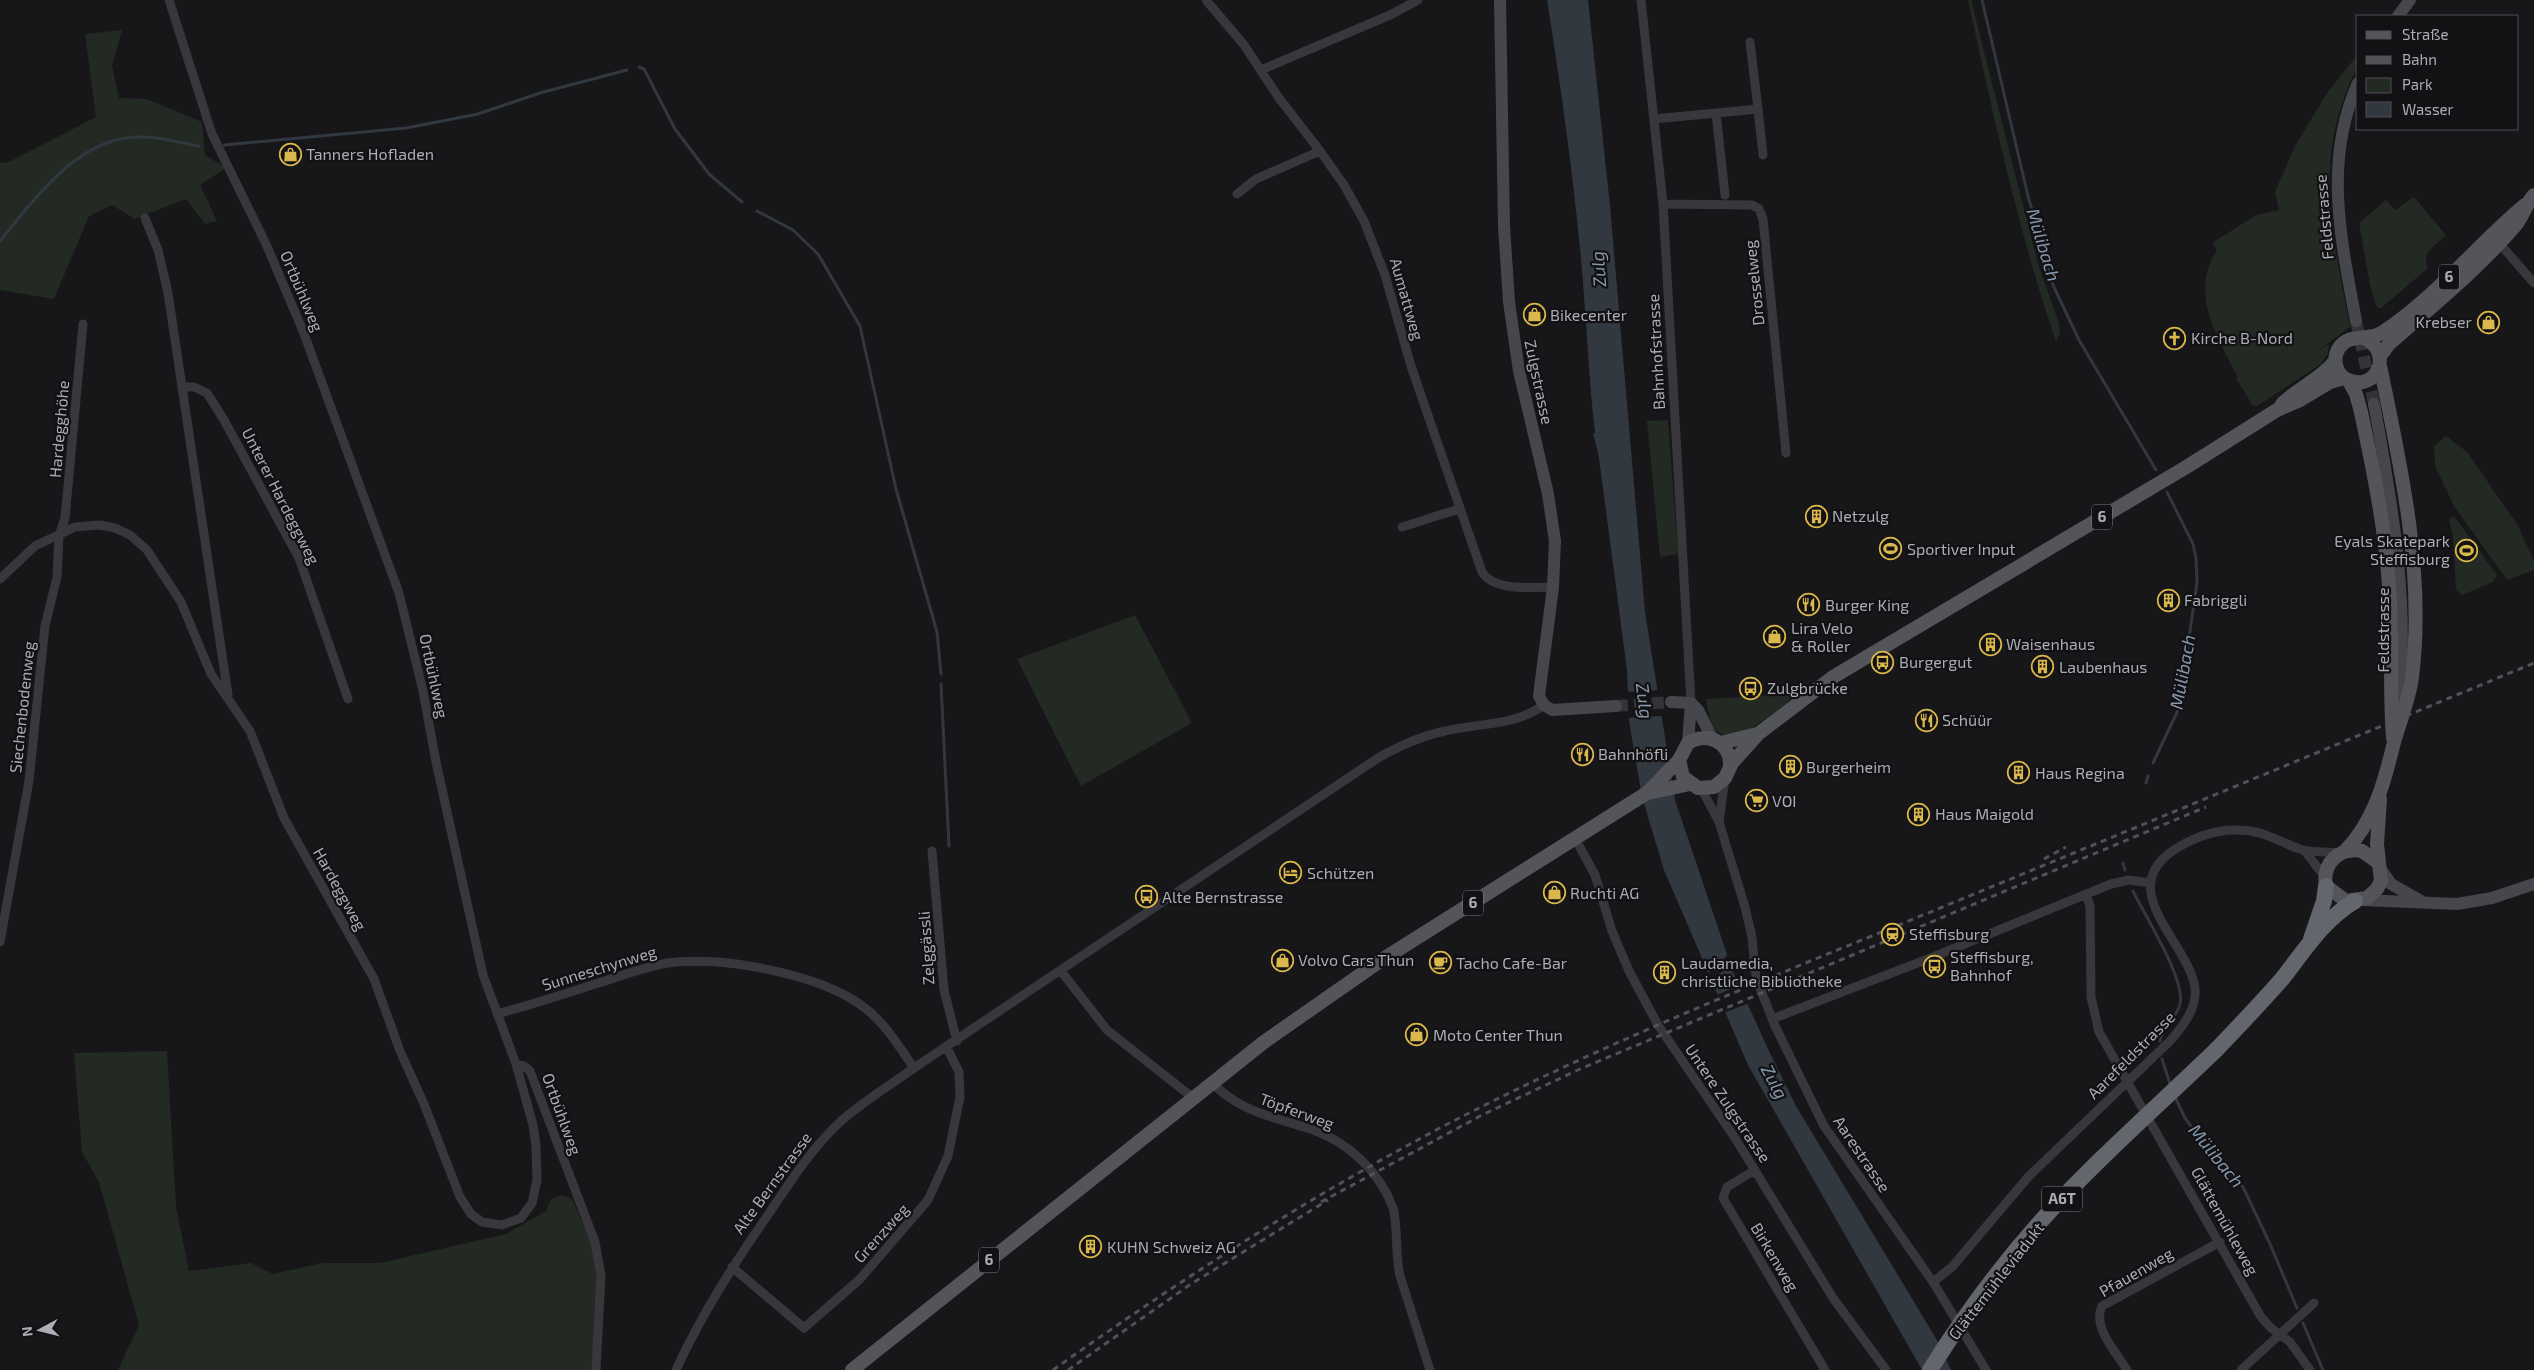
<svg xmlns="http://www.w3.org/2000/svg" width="2534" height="1370" viewBox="0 0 2534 1370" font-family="'Exo 2',sans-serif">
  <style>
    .green { fill: #232a24 }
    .water { fill: #32383f }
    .pier { fill: #171618 }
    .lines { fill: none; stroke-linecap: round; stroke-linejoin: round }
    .stream { stroke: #32383f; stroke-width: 3 }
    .secondary-tunnel { stroke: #343438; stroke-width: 12; stroke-dasharray: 12 6; stroke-linecap: butt }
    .street { stroke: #38383c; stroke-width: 9 }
    .secondary { stroke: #46474c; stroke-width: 12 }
    .primary { stroke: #54555b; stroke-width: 14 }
    .highway { stroke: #64666d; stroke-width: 16 }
    .rail { stroke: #515257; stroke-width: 3; stroke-dasharray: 6 5; stroke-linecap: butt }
    .highway-bridge { stroke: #64666d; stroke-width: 16 }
    .labels { text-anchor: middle; stroke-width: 4.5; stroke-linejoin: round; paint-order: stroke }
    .shield { fill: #121113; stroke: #7c7e85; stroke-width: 1 }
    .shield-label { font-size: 15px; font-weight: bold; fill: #aaadb6 }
    .poi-label { font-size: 16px; fill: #aaadb6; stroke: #121113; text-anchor: start }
    .street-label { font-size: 16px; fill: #aaadb6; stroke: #121113 }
    .water-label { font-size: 18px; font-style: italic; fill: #8697ad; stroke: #121113 }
  </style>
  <rect width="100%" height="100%" fill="#171618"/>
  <path class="green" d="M 1968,0 L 1971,0 L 2038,264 L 2059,323 L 2060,332 L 2056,342 C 2018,230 1993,115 1968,0 Z
    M 122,30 L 112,66 L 119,98 L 147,99 L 202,122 L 205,155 L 226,168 L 200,185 L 217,221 L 205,224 L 186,199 L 135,219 L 112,205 L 89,216 L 54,299 L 0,290 L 0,163 L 9,162 L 96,117 L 85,34 Z
    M 2358,54 C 2358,69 2352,77 2347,90 C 2341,105 2336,122 2333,138 C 2323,203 2338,263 2350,327 L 2314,354 L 2329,344 L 2328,353 L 2321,364 L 2257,406 L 2253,406 L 2236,378 L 2238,377 C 2217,337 2189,293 2217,250 L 2212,243 L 2256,215 L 2279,210 L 2275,192 L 2295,146 L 2327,93 Z
    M 2414,197 L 2446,235 C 2435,246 2421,252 2428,268 L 2381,308 L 2377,308 L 2370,285 L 2359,223 L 2386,200 L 2395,210 Z
    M 1668,420 L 1678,554 L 1660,557 L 1647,421 Z
    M 2446,436 L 2467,452 L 2517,524 L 2534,561 L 2534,570 L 2507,580 L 2454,506 L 2435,466 L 2434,446 Z
    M 2454,516 L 2497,575 L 2493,582 L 2462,595 L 2456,590 L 2453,536 L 2449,520 Z
    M 1135,615 L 1192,723 L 1081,786 L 1017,659 Z
    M 1794,694 L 1795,696 C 1780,707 1733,752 1715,729 C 1709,721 1708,709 1706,699 Z
    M 167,1051 L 176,1207 L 189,1271 L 251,1263 L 273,1274 L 322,1263 L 380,1263 L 506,1234 L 546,1211 L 551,1199 L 561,1195 L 572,1199 L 592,1244 L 598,1276 L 592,1370 L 118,1370 L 139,1325 L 99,1182 L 82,1152 L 74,1053 Z"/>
  <path class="water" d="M 1547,0 L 1588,0 L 1610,206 L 1645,612 L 1675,800 L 1733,972 L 1769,1051 L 1796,1106 L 1937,1340 L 1951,1370 L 1922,1370 L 1748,1065 L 1664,870 L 1642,797 L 1629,721 L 1627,670 L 1599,458 L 1593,433 L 1595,433 C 1588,371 1586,309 1580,248 C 1572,165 1560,82 1547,0 Z"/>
  <path class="pier" d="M 1660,690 L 1663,716 L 1626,718 L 1625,692 Z
    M 1730,953 L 1732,962 L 1709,984 L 1705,976 Z
    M 1741,985 L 1749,1003 L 1721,1014 L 1714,996 Z"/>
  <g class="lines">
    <path class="stream" d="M 1982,0 L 2028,196 L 2053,285 L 2079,340 L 2156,470
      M 639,67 L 644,69 L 675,129 L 709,174 L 742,202
      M 224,145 L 406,128 L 478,114 L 540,93 L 627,70
      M 757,211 L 793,230 L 818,254 L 860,326 L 896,489 L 937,632 L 941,674
      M 0,241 C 35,199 78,137 139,137 C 158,136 180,143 199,146
      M 941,684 L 949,846
      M 2153,763 L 2179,708 L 2197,582 L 2196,558 L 2193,544 L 2167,492
      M 2146,783 L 2148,776
      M 2123,863 L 2125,870
      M 2133,891 C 2145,916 2186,980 2180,1004 C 2177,1018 2162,1027 2160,1041
      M 2162,1059 L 2171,1087
      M 2175,1097 L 2185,1118 L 2203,1143 L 2243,1187 L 2270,1244 L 2297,1308
      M 2303,1323 L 2323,1370"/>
    <path class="secondary-tunnel" d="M 2356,321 L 2374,404
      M 1616,706 L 1671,702"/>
    <path class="street" d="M 1206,0 L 1244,45 L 1279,98 L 1320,151 L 1344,185 L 1364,221 L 1385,275 L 1411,366 L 1482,572 C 1494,592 1533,587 1553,587
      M 1641,0 L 1663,204 L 1691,703
      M 1750,42 L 1758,109
      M 1261,70 L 1390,15 L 1418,0
      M 1716,113 L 1725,195
      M 1654,119 L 1758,109 L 1763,155
      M 1237,194 L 1256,179 L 1320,151
      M 1663,204 L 1752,205 L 1759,209 L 1763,219 L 1786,453
      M 145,218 L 158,250 L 168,293 L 228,695
      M 2499,243 L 2534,283
      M 182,387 L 194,387 L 207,393 L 224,420 L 299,558 L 348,699
      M 1402,527 L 1459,509
      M 0,579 L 35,546 L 75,527 L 100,525 L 115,528 L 130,535 L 147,550 L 181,602 L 211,674 L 250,731 L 284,818 L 374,979 L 400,1051 L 424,1104 L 460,1197 L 471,1214 L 482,1222 L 502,1225 L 521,1218 L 532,1203 L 537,1180 L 536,1146 L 533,1125 L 516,1064 L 483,975 L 436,762 L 423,691 L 399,593 L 303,331 L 266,244 L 212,134 L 169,0
      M 1701,788 L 1719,822 L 1745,907 L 1752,937 L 1755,971 L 1758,983 L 1775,1026 L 1824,1126 L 1933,1282 L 1986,1370
      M 1719,822 L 1725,778
      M 1575,838 L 1595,875 L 1612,931 L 1629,971 L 1658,1025 L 1735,1138 L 1833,1298 L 1886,1370
      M 2304,850 L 2325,877
      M 932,851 L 944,990 L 957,1041
      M 2086,895 L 2090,906 L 2091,997 L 2099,1032 L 2261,1317 L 2271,1328 L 2290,1342 L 2310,1370
      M 0,942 L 29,781 L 45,626 L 57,577 L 59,536 L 65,518 L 83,324
      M 1061,971 L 1107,1030 L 1192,1097
      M 497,1014 C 530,1005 562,995 595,984 C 619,977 643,967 668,963 C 719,955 818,974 861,1005 C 884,1021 898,1045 914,1068
      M 1772,1019 L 1928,959 L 2111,884 L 2129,880 L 2151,883
      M 516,1064 L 524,1066 L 530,1071 L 595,1242 L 601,1275 L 596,1370
      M 1211,1082 C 1243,1114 1273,1116 1313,1130 C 1348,1142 1380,1172 1393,1208 C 1398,1224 1395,1256 1400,1276 L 1430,1370
      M 1755,1170 L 1727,1187 L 1723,1198 L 1825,1370
      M 732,1267 L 804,1328 L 860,1279 L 928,1200 L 948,1156 L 960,1097 L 959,1072 L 947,1048
      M 1933,1282 L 1952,1267 L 2029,1176 L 2170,1041 C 2183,1026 2197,1009 2195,988 C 2189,943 2113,890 2174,850 C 2192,838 2216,829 2238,830 C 2265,830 2280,843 2303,850 C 2315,853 2329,851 2341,853
      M 676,1370 C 702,1313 736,1261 772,1209 C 792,1179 813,1147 840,1122 C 862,1102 889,1086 914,1068 L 1378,758 C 1399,746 1421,736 1445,731 C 1478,723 1515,726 1544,705
      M 2127,1370 C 2116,1352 2092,1327 2102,1306 L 2220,1242
      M 2241,1370 L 2314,1303"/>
    <path class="secondary" d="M 1500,0 L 1504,226 L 1509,302 L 1519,371 L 1548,494 L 1555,541 L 1553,587 L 1539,696 L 1544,705 L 1552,710 L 1616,706
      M 2398,16 L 2410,0
      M 2356,321 C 2341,240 2323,161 2358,83
      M 2374,404 C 2393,508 2411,612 2397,718
      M 1671,702 L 1691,703 L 1698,710 L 1712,738
      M 1688,743 L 1691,703
      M 2382,871 L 2391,884 L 2421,901
      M 2362,900 L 2457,904 L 2492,898 L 2534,884"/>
    <path class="primary" d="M 2366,339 C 2394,355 2375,392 2348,380 C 2336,375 2332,359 2339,348 C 2349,332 2369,342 2383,332 C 2436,297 2477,245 2525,205
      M 2380,356 L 2389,344 C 2431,307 2477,270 2514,227 C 2523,217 2525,205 2534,195
      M 2349,381 L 2356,394 L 2361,412 C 2373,469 2385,527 2389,585 C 2393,636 2389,687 2393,738
      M 2282,404 C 2298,388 2321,379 2335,361
      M 1721,743 L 1757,734
      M 1730,766 C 1731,742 1707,731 1688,743 L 1679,760 L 1683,777 L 1698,788 L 1714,787 L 1725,778 L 1732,763 L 1758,734 L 1833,677 L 2188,466 L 2277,410 L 2300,400 L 2330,382 L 2344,378
      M 1648,793 L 1690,784
      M 2345,851 C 2373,823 2384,784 2393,746 C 2399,723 2409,701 2412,677 C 2425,575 2401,466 2380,366
      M 2379,863 L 2362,851 C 2339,847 2322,863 2326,886 L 2346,901 L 2367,898 L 2377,889 L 2381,881 L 2377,844 L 2380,799
      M 852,1370 L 1264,1042 L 1380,961 L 1647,793 L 1679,760"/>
    <path class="highway" d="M 2311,939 L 2324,901 L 2326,886
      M 2217,1049 C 2239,1026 2261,1003 2282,979 C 2304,951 2324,919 2355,901"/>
    <path class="rail" d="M 2044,859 L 2066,847
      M 1321,1202 L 1482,1115 L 1580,1069 L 2206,807
      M 1053,1370 C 1177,1282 1304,1200 1438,1129 C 1602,1043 1775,976 1945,906 C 2142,825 2338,744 2534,663
      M 1068,1370 L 1191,1284 L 1328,1200"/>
    <path class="highway-bridge" d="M 1930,1370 C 1963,1317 2000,1267 2041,1221 C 2096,1160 2158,1106 2217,1049"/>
  </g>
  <defs>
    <symbol id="shop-ring" viewBox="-11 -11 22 22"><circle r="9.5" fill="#121113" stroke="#dbb84c" stroke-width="1.5"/><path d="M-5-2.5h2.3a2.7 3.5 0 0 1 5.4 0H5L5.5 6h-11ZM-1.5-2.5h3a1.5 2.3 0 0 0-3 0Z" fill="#dbb84c"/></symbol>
    <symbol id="church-ring" viewBox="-11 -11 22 22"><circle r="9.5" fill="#121113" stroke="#dbb84c" stroke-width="1.5"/><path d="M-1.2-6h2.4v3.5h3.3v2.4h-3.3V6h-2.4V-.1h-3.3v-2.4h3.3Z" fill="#dbb84c"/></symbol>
    <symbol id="building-ring" viewBox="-11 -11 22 22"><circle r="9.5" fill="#121113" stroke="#dbb84c" stroke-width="1.5"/><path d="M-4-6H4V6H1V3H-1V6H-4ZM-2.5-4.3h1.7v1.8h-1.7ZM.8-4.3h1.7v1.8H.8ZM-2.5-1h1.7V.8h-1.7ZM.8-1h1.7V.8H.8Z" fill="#dbb84c"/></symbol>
    <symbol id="stadium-ring" viewBox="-11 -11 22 22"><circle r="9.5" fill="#121113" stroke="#dbb84c" stroke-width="1.5"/><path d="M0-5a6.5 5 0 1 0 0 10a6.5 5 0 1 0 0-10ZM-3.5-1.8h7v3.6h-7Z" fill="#dbb84c"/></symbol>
    <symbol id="restaurant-ring" viewBox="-11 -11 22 22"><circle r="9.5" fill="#121113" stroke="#dbb84c" stroke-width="1.5"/><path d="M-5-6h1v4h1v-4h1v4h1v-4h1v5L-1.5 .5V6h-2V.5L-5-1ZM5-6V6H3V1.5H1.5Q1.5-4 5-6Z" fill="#dbb84c"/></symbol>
    <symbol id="bus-ring" viewBox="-11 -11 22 22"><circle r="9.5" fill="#121113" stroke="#dbb84c" stroke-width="1.5"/><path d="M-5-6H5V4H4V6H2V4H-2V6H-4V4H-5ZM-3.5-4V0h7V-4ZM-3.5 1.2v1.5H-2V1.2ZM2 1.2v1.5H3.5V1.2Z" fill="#dbb84c"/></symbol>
    <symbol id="supermarket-ring" viewBox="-11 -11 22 22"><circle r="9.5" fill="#121113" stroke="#dbb84c" stroke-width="1.5"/><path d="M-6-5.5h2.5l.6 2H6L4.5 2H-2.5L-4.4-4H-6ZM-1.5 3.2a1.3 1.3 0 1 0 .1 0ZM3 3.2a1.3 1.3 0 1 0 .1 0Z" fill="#dbb84c"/></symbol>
    <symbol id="hotel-ring" viewBox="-11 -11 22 22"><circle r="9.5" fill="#121113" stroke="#dbb84c" stroke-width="1.5"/><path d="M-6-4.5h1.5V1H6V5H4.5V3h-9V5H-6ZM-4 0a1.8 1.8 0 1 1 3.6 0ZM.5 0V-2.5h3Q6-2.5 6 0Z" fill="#dbb84c"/></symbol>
    <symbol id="station-ring" viewBox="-11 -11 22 22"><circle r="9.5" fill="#121113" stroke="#dbb84c" stroke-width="1.5"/><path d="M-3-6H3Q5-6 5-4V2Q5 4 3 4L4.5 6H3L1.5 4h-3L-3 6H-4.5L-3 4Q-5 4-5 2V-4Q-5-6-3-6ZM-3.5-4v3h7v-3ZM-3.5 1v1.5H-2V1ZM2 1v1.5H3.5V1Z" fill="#dbb84c"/></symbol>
    <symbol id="cafe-ring" viewBox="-11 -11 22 22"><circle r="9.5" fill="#121113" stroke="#dbb84c" stroke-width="1.5"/><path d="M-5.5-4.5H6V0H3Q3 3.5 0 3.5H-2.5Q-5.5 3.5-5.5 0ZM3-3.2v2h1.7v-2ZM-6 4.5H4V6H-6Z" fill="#dbb84c"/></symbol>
  </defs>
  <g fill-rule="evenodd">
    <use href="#shop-ring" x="278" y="142" width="25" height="25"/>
    <use href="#shop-ring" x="1522" y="302" width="25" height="25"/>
    <use href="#shop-ring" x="2476" y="310" width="25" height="25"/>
    <use href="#church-ring" x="2162" y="326" width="25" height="25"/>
    <use href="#building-ring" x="1804" y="504" width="25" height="25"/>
    <use href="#stadium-ring" x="1878" y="536" width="25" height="25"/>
    <use href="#stadium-ring" x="2454" y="538" width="25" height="25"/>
    <use href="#building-ring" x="2156" y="588" width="25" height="25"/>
    <use href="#restaurant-ring" x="1796" y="592" width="25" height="25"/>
    <use href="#shop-ring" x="1762" y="624" width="25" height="25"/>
    <use href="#building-ring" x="1978" y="632" width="25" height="25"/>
    <use href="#bus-ring" x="1870" y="650" width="25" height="25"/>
    <use href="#building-ring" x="2030" y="654" width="25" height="25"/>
    <use href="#bus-ring" x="1738" y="676" width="25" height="25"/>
    <use href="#restaurant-ring" x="1914" y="708" width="25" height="25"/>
    <use href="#restaurant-ring" x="1570" y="742" width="25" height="25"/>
    <use href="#building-ring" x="1778" y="754" width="25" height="25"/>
    <use href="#building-ring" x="2006" y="760" width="25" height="25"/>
    <use href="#supermarket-ring" x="1744" y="788" width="25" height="25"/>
    <use href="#building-ring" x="1906" y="802" width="25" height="25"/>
    <use href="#hotel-ring" x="1278" y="860" width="25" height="25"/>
    <use href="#shop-ring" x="1542" y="880" width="25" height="25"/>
    <use href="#bus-ring" x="1134" y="884" width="25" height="25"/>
    <use href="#station-ring" x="1880" y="922" width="25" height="25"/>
    <use href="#shop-ring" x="1270" y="948" width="25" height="25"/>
    <use href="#cafe-ring" x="1428" y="950" width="25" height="25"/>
    <use href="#bus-ring" x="1922" y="954" width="25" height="25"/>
    <use href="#building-ring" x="1652" y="960" width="25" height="25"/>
    <use href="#shop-ring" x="1404" y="1022" width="25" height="25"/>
    <use href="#building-ring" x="1078" y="1234" width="25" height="25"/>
  </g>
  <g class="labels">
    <g class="shield">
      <rect x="2439" y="264.5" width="20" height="25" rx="4"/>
      <rect x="2092" y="504.5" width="20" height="25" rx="4"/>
      <rect x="1463" y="890.5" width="20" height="25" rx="4"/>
      <rect x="2042" y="1186.5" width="40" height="25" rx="4"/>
      <rect x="979" y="1247.5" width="20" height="25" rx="4"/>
    </g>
    <g class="shield-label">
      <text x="2449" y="282">6</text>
      <text x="2102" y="522">6</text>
      <text x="1473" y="908">6</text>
      <text x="2062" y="1204">A6T</text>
      <text x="989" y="1265">6</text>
    </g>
    <g class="poi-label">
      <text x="306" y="160">Tanners Hofladen</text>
      <text x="1550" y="321">Bikecenter</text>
      <text x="2472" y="328" text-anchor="end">Krebser</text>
      <text x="2191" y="344">Kirche B-Nord</text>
      <text x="1832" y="522">Netzulg</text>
      <text x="2450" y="547" text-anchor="end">Eyals Skatepark<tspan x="2450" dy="18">Steffisburg</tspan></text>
      <text x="1907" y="555">Sportiver Input</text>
      <text x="2184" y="606">Fabriggli</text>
      <text x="1825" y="611">Burger King</text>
      <text x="1791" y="634">Lira Velo<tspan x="1791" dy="18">&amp; Roller</tspan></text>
      <text x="2006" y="650">Waisenhaus</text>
      <text x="1899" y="668">Burgergut</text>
      <text x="2059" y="673">Laubenhaus</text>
      <text x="1767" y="694">Zulgbrücke</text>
      <text x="1942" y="726">Schüür</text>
      <text x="1598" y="760">Bahnhöfli</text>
      <text x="1806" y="773">Burgerheim</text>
      <text x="2035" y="779">Haus Regina</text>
      <text x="1772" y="807">VOI</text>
      <text x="1935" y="820">Haus Maigold</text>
      <text x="1307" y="879">Schützen</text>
      <text x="1570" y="899">Ruchti AG</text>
      <text x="1162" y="903">Alte Bernstrasse</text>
      <text x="1909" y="940">Steffisburg</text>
      <text x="1950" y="963">Steffisburg,<tspan x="1950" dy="18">Bahnhof</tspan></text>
      <text x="1298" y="966">Volvo Cars Thun</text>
      <text x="1456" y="969">Tacho Cafe-Bar</text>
      <text x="1681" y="969">Laudamedia,<tspan x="1681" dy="18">christliche Bibliotheke</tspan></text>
      <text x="1433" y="1041">Moto Center Thun</text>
      <text x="1107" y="1253">KUHN Schweiz AG</text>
    </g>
    <g class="street-label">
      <text transform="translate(2324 217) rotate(-95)" y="6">Feldstrasse</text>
      <text transform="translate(1754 283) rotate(-96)" y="6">Drosselweg</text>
      <text transform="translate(302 291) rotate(67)" y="6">Ortbühlweg</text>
      <text transform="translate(1407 299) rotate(74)" y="6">Aumattweg</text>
      <text transform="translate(1656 352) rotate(-93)" y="6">Bahnhofstrasse</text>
      <text transform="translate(1539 382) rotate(78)" y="6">Zulgstrasse</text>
      <text transform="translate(59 429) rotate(-85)" y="6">Hardegghöhe</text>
      <text transform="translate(281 496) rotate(63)" y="6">Unterer Hardeggweg</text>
      <text transform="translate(2383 630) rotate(-90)" y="6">Feldstrasse</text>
      <text transform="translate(434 676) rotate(78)" y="6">Ortbühlweg</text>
      <text transform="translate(22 707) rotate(-84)" y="6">Siechenbodenweg</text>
      <text transform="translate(340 889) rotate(61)" y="6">Hardeggweg</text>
      <text transform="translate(926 948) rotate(-94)" y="6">Zelggässli</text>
      <text transform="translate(599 968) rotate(-17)" y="6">Sunneschynweg</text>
      <text transform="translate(2131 1055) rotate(-45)" y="6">Aarefeldstrasse</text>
      <text transform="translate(1728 1103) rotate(56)" y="6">Untere Zulgstrasse</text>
      <text transform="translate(1297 1111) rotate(20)" y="6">Töpferweg</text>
      <text transform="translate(562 1114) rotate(70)" y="6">Ortbühlweg</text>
      <text transform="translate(1862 1154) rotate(56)" y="6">Aarestrasse</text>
      <text transform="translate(772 1183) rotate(-54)" y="6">Alte Bernstrasse</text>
      <text transform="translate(2225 1221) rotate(61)" y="6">Glättemühleweg</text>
      <text transform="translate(881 1233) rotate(-48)" y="6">Grenzweg</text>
      <text transform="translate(1775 1257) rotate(59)" y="6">Birkenweg</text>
      <text transform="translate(2136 1272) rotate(-30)" y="6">Pfauenweg</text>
      <text transform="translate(1996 1281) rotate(-52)" y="6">Glättemühleviadukt</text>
    </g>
    <g class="water-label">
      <text transform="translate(2043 245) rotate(73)" y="6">Mülibach</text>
      <text transform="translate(1599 269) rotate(-94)" y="6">Zulg</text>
      <text transform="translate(2183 672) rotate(-80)" y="6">Mülibach</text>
      <text transform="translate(1644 701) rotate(83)" y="6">Zulg</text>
      <text transform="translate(1774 1082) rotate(62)" y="6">Zulg</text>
      <text transform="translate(2216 1156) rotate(51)" y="6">Mülibach</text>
    </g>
  </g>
  <rect x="2356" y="15" width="162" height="115" fill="#121113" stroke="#4f4f54"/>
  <rect x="2366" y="31" width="25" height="8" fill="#54555b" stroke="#4f4f54"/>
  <text x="2402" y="40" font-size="15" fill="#aaadb6">Straße</text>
  <rect x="2366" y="56" width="25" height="8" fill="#515257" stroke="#4f4f54"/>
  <text x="2402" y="65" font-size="15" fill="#aaadb6">Bahn</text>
  <rect x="2366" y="78" width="25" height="15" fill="#232a24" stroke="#4f4f54"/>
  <text x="2402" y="90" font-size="15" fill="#aaadb6">Park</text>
  <rect x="2366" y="102" width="25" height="15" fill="#32383f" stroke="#4f4f54"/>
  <text x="2402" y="115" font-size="15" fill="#aaadb6">Wasser</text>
  <g transform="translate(40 1330) rotate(263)" stroke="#121113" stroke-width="4" paint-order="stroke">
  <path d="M0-4L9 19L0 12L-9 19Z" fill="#aaadb6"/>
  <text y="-8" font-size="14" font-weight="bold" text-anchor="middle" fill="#aaadb6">N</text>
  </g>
</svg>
